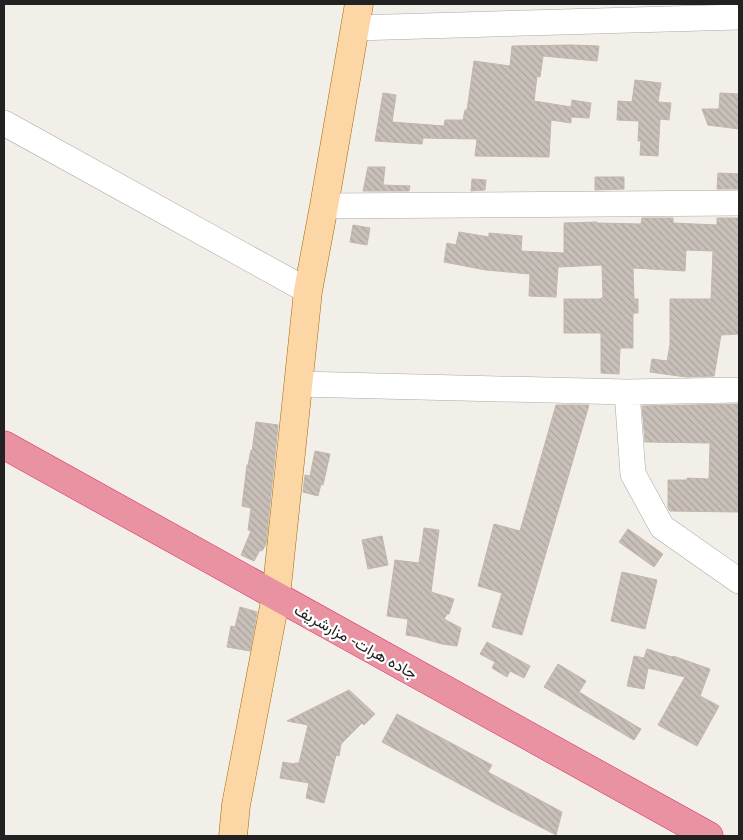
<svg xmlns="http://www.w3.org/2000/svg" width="743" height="840" viewBox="0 0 743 840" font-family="'Open Sans',Vazirmatn,sans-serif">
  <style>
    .building { fill: url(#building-back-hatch); stroke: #c4b6ab }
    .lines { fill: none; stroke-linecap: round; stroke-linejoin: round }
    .minor-casing { stroke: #a9a9a9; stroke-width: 26 }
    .major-casing { stroke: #a06b00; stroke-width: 29 }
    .highway-casing { stroke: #dc2a67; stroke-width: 29 }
    .minor { stroke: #fff; stroke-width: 25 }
    .major { stroke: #fcd6a4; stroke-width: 28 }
    .highway { stroke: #e892a2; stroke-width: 28 }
    .labels { text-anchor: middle; stroke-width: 4.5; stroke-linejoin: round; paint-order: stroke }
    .street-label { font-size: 16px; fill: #222; stroke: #fff }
  </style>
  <defs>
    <pattern id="building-back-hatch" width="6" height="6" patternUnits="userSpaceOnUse" patternTransform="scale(1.25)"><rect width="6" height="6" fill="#c7bfb8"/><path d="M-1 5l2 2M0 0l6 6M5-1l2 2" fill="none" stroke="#aba49e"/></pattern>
  </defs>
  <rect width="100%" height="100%" fill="#f2efe9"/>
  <path class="building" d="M 571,45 L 599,46 L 597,61 L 543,56 L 540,77 L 537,76 L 534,101 L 571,107 L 572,100 L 591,103 L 589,118 L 571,117 L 571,123 L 551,120 L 549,157 L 475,156 L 477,139 L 423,138 L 422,144 L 375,141 L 383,93 L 396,95 L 392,122 L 444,126 L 445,120 L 463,120 L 465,110 L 467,110 L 474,61 L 510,66 L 512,46 Z
    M 635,80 L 661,83 L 658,102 L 671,103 L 669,120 L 660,119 L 658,156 L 640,155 L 641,141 L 638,141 L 639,121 L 617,120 L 618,101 L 632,102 Z
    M 720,93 L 739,94 L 739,129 L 708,125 L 702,109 L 719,109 Z
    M 368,167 L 385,167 L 383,185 L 410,186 L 409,191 L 363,191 Z
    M 718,173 L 739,174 L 739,189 L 717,189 Z
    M 595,177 L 624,177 L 624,189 L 595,190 Z
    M 472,179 L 486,180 L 485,190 L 471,191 Z
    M 642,218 L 673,218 L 673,223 L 717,225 L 717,218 L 739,218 L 739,334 L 721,335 L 714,376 L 686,377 L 650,372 L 652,359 L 667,361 L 670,345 L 670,299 L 711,299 L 713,251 L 686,250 L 685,271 L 633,268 L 634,299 L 638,299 L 638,313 L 633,313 L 633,348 L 620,348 L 619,374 L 601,373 L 601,333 L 564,333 L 564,299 L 601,299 L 601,298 L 603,298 L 602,265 L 558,267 L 556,297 L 529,296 L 530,274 L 486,270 L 444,262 L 447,243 L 456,245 L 459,232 L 489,237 L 489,233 L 522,236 L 521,251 L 564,253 L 564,223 L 597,222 L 597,223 L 641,224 Z
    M 353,225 L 370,228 L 367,245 L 350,242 Z
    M 739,404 L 739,512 L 670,511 L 668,508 L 668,480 L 687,480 L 687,478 L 709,479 L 710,443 L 645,442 L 642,406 Z
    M 556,405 L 589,405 L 522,635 L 492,627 L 502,593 L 478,586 L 494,524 L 520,531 Z
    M 256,422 L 278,425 L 266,544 L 262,551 L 260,550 L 254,561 L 241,555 L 251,531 L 248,530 L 251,508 L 242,506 L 247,465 L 248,465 L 251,450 L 252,451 Z
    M 315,451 L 330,454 L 323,485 L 321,484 L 318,496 L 303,492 L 305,475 L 310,476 Z
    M 424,528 L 439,530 L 431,592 L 454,599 L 449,614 L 447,614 L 444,619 L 461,628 L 457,646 L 442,644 L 418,637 L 406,635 L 408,619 L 387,616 L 395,560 L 419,563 Z
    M 628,529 L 663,554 L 654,567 L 619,542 Z
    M 382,536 L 388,565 L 368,569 L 362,540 Z
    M 622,572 L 657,580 L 645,629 L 611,621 Z
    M 240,607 L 257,612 L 250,651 L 227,647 L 231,626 L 235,627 Z
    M 487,642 L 530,666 L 524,678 L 510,671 L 507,677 L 492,668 L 495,662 L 480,654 Z
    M 647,649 L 672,657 L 673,656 L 710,669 L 700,696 L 719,706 L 697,746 L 658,725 L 685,677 L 648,668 L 644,689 L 627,686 L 634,656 L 644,658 Z
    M 558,664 L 586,681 L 579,692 L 641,729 L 634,740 L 544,687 Z
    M 349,690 L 375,714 L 364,725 L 362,723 L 341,744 L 339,756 L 336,755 L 324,803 L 306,798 L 309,783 L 280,778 L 283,762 L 294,764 L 295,763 L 299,763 L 308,725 L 287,721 Z
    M 397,714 L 492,765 L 488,772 L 562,812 L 556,835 L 504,808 L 382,742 Z"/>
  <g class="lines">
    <defs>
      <path id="minor" d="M 355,28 L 739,17
        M 4,123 L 308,291
        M 324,206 L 739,203
        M 298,384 L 627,392 L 739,390
        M 627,392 L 633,474 L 662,527 L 739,581"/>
      <path id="major" d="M 233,836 L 236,805 L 276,596 L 308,291 L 324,206 L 359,4"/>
      <path id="highway" d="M 4,445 L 709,836"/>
    </defs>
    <use href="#minor" class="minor-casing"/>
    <use href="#major" class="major-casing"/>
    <use href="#highway" class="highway-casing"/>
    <use href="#minor" class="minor"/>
    <use href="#major" class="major"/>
    <use href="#highway" class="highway"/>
  </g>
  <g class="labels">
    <g class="street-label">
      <text transform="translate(356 641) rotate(29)" y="6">جاده هرات- مزارشریف</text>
    </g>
  </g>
  <rect width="743" height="840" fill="none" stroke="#222222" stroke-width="10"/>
</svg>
